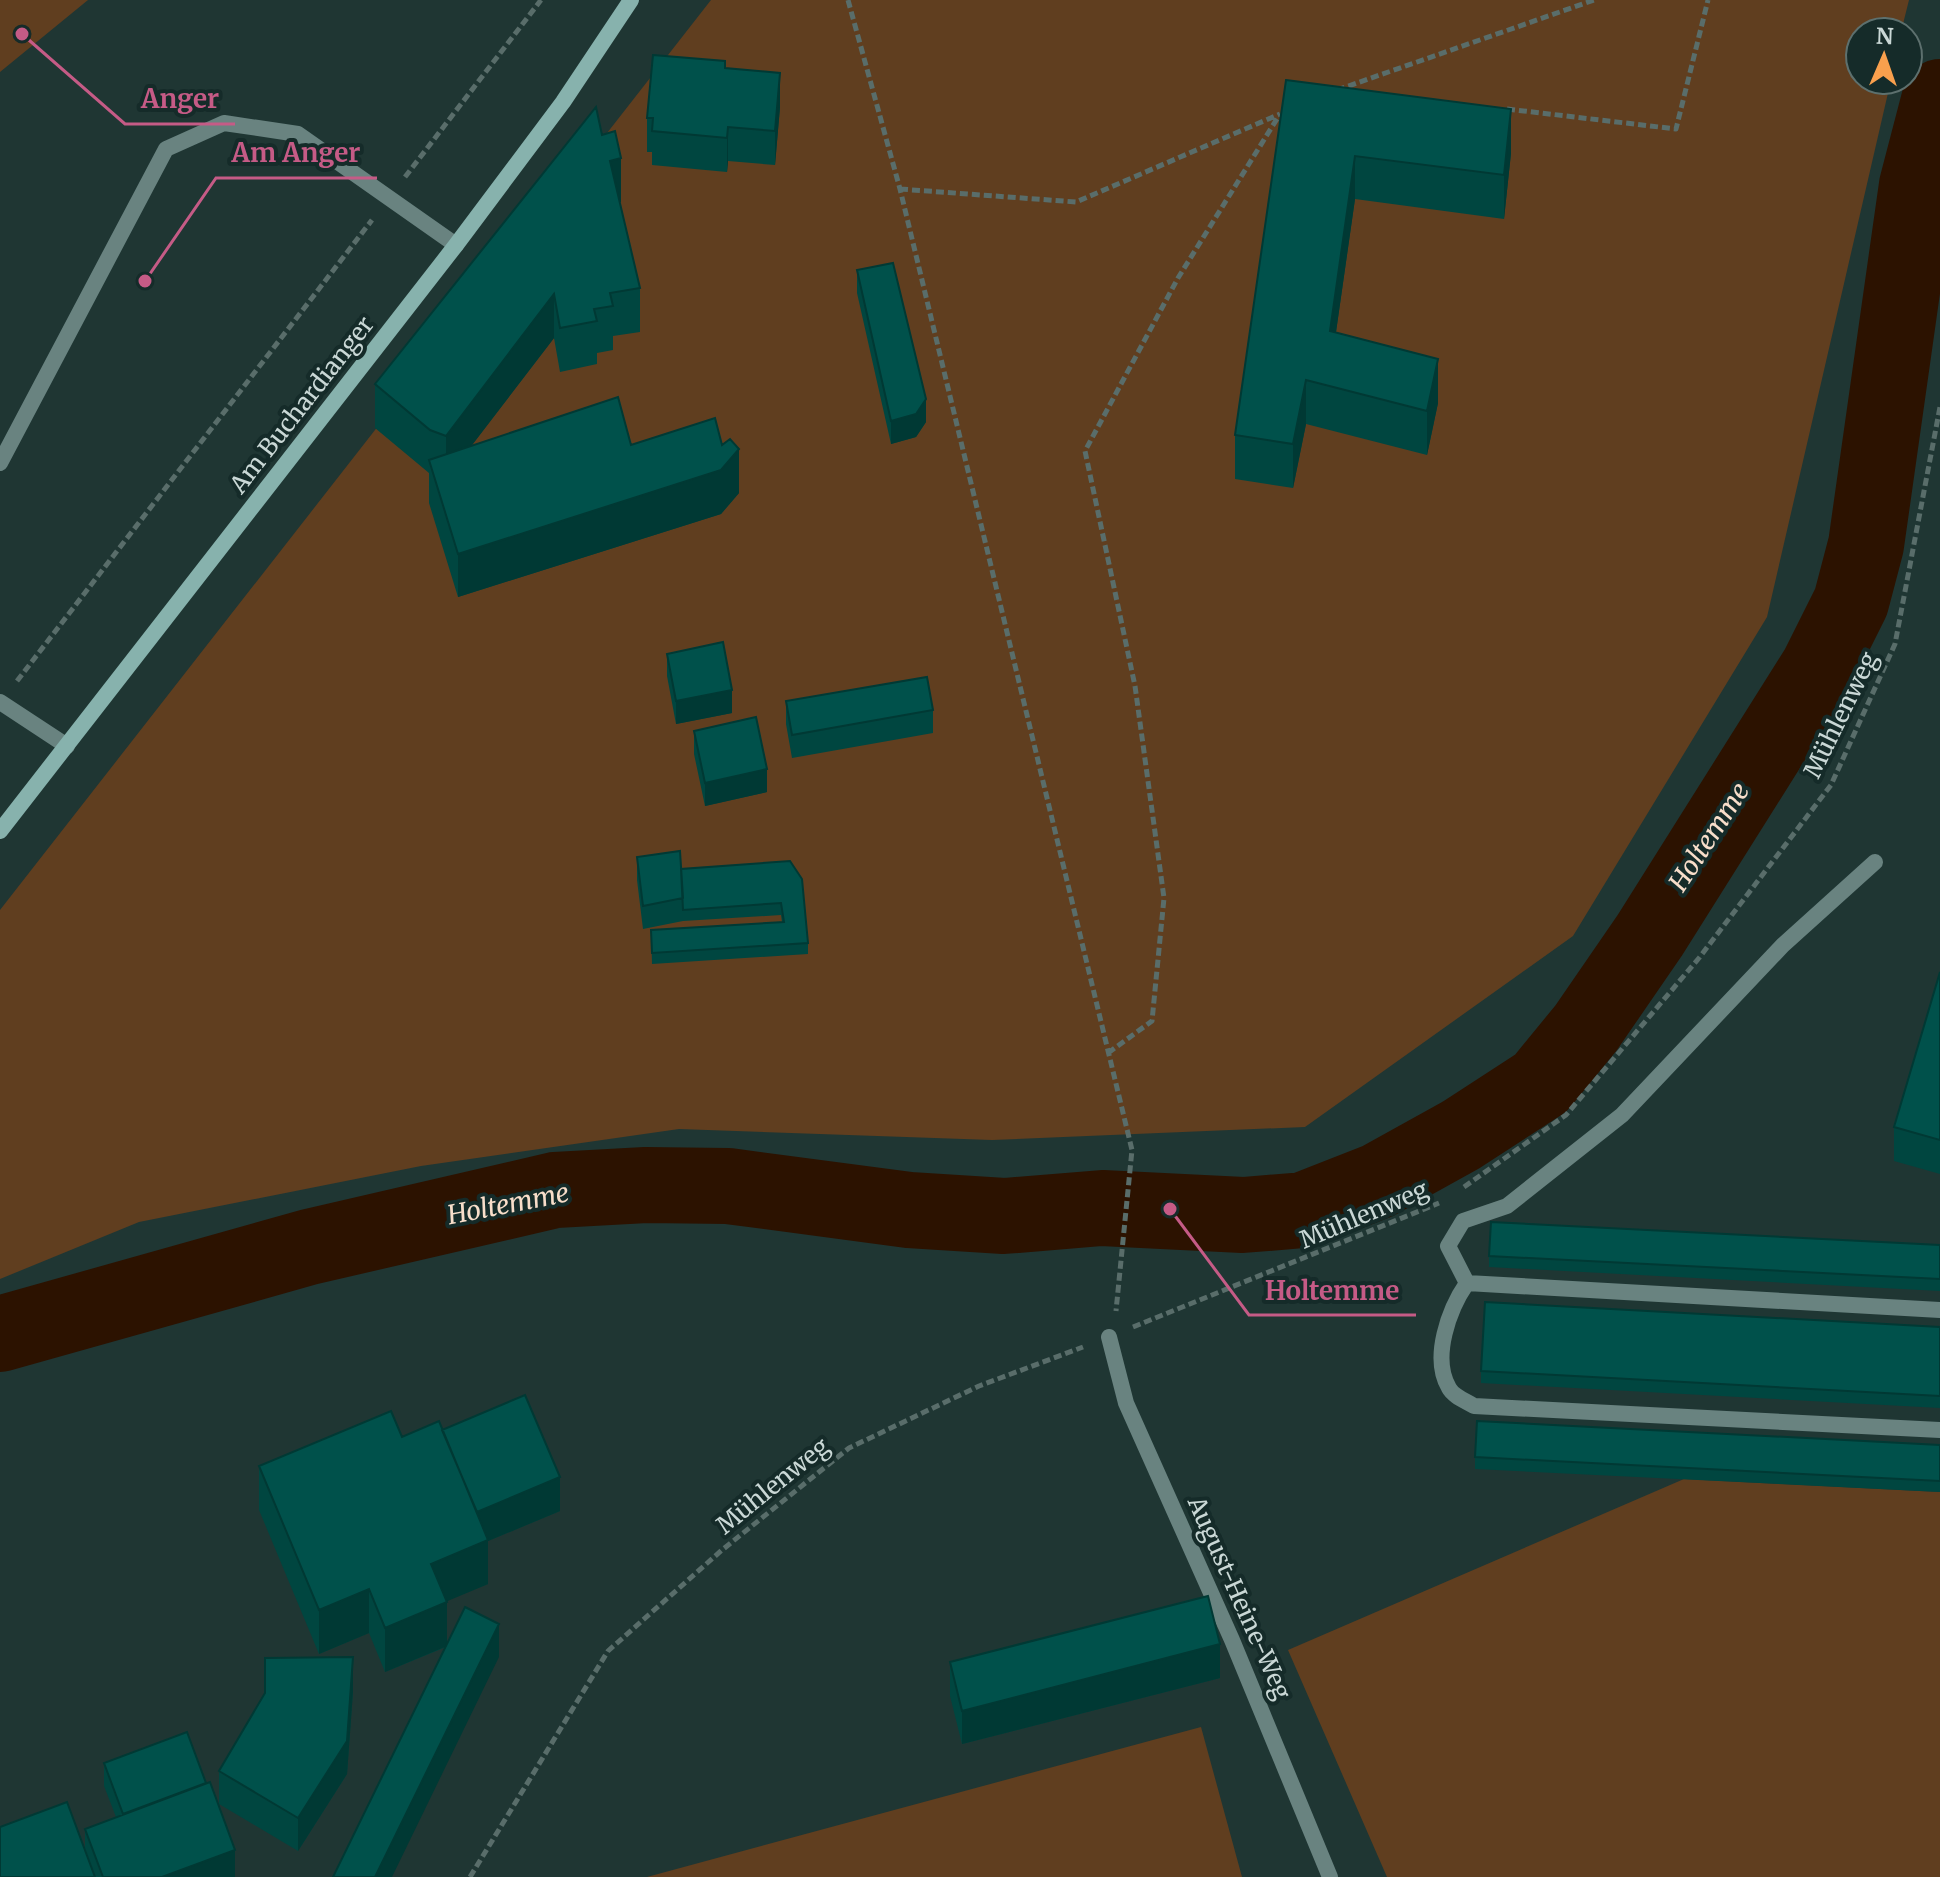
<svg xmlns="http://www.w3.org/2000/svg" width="1940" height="1877" viewBox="0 0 1940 1877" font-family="Merriweather,serif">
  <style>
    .green { fill: #603e1f }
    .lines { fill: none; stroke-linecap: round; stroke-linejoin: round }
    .river { stroke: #2c1200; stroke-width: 76 }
    .path { stroke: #596d6a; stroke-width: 5; stroke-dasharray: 8 4; stroke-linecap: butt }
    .service { stroke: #698380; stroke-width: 16 }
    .secondary { stroke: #87b2ad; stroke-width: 16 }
    .wall { fill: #004640 }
    .shaded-wall { fill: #003934 }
    .building { fill: #00514b; stroke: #003934; stroke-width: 2 }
    .labels { text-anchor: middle; stroke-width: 8; stroke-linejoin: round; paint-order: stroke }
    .street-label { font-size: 24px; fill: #cad8d6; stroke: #152b29 }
    .water-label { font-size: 26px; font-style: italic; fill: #f8deca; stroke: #152b29 }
    .leader { fill: none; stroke: #c55b86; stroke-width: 3 }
    .callout-dot { fill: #c55b86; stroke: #152b29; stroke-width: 3 }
    .callout-label { font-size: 26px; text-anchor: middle; font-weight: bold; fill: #c55b86; stroke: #152b29; stroke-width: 8; stroke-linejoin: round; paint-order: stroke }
  </style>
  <rect width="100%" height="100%" fill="#1f3633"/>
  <path class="green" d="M 0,0 L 88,0 L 0,72 Z
    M 711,0 L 1909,0 L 1901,32 L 1860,32 L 1860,80 L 1891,80 L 1767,617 L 1573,936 L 1305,1127 L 992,1140 L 679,1129 L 421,1166 L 139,1222 L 0,1279 L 0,910 Z
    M 1684,1479 L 1940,1492 L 1940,1877 L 1387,1877 L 1288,1650 Z
    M 1201,1727 L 1242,1877 L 647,1877 Z"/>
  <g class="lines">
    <path class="river" d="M 0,1334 L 309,1247 L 555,1190 L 646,1185 L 728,1186 L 909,1210 L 1004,1216 L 1102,1208 L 1243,1215 L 1304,1210 L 1378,1181 L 1461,1135 L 1541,1083 L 1586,1028 L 1650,935 L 1818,668 L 1851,602 L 1866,545 L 1917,185 L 1940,97"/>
    <path class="path" d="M 848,0 L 900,189 L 1132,1150 L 1116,1311
      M 1337,90 L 1594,0
      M 1507,109 L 1676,129 L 1708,0
      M 405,177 L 541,0
      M 900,189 L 1076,202 L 1280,114
      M 17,681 L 372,220
      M 1108,1053 L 1152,1021 L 1164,898 L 1135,686 L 1085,451 L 1178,278 L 1280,114
      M 1464,1187 L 1566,1115 L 1699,958 L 1831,785 L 1895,644 L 1940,407
      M 1133,1327 L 1439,1203
      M 470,1877 L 608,1651 L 722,1550 L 849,1448 L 979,1386 L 1083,1347"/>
    <path class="service" d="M 0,463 L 166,149 L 224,123 L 298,134 L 456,245
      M 0,702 L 67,746
      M 1875,862 L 1783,945 L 1622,1115 L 1507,1206 L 1463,1221 L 1448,1246 L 1467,1283 L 1940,1310
      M 1467,1283 C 1449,1309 1431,1358 1449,1388 C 1453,1396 1466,1401 1474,1406 L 1940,1430
      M 1109,1337 L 1126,1403 L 1232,1640 L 1330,1877"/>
    <path class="secondary" d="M 0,831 L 456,245 L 563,102 L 631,0"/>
  </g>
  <path class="wall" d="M 725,68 L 780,107 L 775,165 L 728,161 L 727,172 L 652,165 L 652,152 L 647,152 L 647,118 Z
    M 1286,80 L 1511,153 L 1504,219 L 1355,199 L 1336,332 L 1438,403 L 1427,455 L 1306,424 L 1293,488 L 1235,479 L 1235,435 Z
    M 602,135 L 621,202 L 620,202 L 640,288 L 640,332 L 613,336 L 613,350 L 597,353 L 597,364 L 560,372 L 554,338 L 472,445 L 722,445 L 739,493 L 721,514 L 458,597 L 429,503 L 429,473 L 375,428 L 375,384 Z
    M 857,270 L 926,422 L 916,437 L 891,444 L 857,293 Z
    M 667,654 L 732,713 L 676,724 L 667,676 Z
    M 786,701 L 933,710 L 933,733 L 792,758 L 786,724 Z
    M 694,731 L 767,792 L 705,806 L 694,754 Z
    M 637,857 L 681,869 L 790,861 L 808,943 L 808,954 L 652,964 L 651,930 L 782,922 L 781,915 L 683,921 L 643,929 L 637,880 Z
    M 1940,972 L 1940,1174 L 1894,1161 L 1894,1127 Z
    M 1940,1245 L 1940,1291 L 1489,1267 L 1489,1256 Z
    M 1940,1327 L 1940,1408 L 1481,1383 L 1481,1371 Z
    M 442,1430 L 560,1511 L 488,1541 L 488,1584 L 446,1601 L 447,1644 L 499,1657 L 446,1647 L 385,1672 L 369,1633 L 319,1654 L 259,1510 L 259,1466 Z
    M 1940,1445 L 1940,1492 L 1475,1469 L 1475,1457 Z
    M 950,1662 L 1220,1678 L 962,1744 L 950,1696 Z
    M 353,1691 L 347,1774 L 298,1851 L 219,1804 L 219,1771 Z
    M 104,1763 L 235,1877 L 0,1877 L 85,1850 L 85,1829 L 116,1817 L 104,1786 Z"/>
  <path class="shaded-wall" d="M 780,73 L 780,107 L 775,165 L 775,131 Z
    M 1511,109 L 1511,153 L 1504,219 L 1504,175 Z
    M 728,127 L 728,161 L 727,172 L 727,138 Z
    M 1355,156 L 1355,199 L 1330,374 L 1330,331 Z
    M 621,158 L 621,202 L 610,204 L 610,161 Z
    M 554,294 L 554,338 L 446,479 L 446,436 Z
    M 1438,359 L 1438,403 L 1427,455 L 1427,411 Z
    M 1306,380 L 1306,424 L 1293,488 L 1293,444 Z
    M 926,399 L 926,422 L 916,437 L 891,444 L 891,421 Z
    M 739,449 L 739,493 L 721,514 L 458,597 L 458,554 Z
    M 732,690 L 732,713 L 676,724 L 676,701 Z
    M 767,769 L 767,792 L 705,806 L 705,783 Z
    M 560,1477 L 560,1511 L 488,1541 L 488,1584 L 431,1608 L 431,1564 L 473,1514 Z
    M 369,1589 L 369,1633 L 319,1654 L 319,1610 Z
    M 447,1602 L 447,1646 L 385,1672 L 385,1628 Z
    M 499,1624 L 499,1657 L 392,1877 L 375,1877 Z
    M 1220,1644 L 1220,1678 L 962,1744 L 962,1711 Z
    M 353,1657 L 353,1691 L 347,1774 L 298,1851 L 298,1818 Z
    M 235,1850 L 235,1877 L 162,1877 Z"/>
  <path class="building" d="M 653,55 L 725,61 L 725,68 L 780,73 L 775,131 L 728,127 L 727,138 L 652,131 L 653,118 L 647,118 Z
    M 1286,80 L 1511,109 L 1504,175 L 1355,156 L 1330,331 L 1438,359 L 1427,411 L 1306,380 L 1293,444 L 1235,435 Z
    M 596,107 L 602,135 L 615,131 L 621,158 L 610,161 L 640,288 L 610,293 L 613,306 L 594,309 L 597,321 L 560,328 L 554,294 L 446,436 L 430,430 L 375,384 Z
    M 893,263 L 926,399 L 916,414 L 891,421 L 857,270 Z
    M 618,397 L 631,445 L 715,418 L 722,445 L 730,439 L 739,449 L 721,470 L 458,554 L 429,460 Z
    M 723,642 L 732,690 L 676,701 L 667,654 Z
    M 927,677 L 933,710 L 792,735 L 786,701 Z
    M 756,717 L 767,769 L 705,783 L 694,731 Z
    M 680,851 L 683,898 L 643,906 L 637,857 Z
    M 790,861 L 802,879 L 808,943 L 652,953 L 651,930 L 784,922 L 781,903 L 683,910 L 681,869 Z
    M 1940,972 L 1940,1140 L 1894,1127 Z
    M 1491,1222 L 1940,1245 L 1940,1279 L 1489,1256 Z
    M 1485,1302 L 1940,1327 L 1940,1396 L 1481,1371 Z
    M 525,1395 L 560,1477 L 477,1512 L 442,1430 Z
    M 391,1411 L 402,1437 L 439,1421 L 488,1540 L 431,1564 L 447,1602 L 385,1628 L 369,1589 L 319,1610 L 259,1466 Z
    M 1477,1421 L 1940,1445 L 1940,1481 L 1475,1457 Z
    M 1208,1596 L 1220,1644 L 962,1711 L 950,1662 Z
    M 465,1607 L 499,1624 L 375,1877 L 333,1877 Z
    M 353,1657 L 347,1741 L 298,1818 L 219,1771 L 265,1693 L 265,1658 Z
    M 187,1732 L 206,1783 L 123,1814 L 104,1763 Z
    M 210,1782 L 235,1850 L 162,1877 L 103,1877 L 85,1829 Z
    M 67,1802 L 95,1877 L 0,1877 L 0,1827 Z"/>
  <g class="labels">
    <g class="street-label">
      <text transform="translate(302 405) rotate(-52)" y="8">Am Buchardianger</text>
      <text transform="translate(1841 715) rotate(-64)" y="8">Mühlenweg</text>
      <text transform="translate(1364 1215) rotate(-23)" y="8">Mühlenweg</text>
      <text transform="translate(773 1486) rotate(-39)" y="8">Mühlenweg</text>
      <text transform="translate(1239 1598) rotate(66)" y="8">August-Heine-Weg</text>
    </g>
    <g class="water-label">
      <text transform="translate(1709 837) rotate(-57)" y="9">Holtemme</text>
      <text transform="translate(508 1204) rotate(-11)" y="9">Holtemme</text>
    </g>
  </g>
  <path class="leader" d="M22 34L125 124H235M145 281L216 178H377M1170 1209L1249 1315H1416"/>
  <g class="callout-dot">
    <circle cx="22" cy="34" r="8"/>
    <circle cx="145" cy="281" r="8"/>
    <circle cx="1170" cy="1209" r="8"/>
  </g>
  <g class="callout-label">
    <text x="180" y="108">Anger</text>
    <text x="296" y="162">Am Anger</text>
    <text x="1332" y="1300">Holtemme</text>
  </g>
  <g transform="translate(1884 56) rotate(2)"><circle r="38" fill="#152b29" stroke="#5d706e" stroke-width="2"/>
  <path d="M0-6L14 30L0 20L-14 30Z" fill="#f9a04d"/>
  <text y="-12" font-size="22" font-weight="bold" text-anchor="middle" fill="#cad8d6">N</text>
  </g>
</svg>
